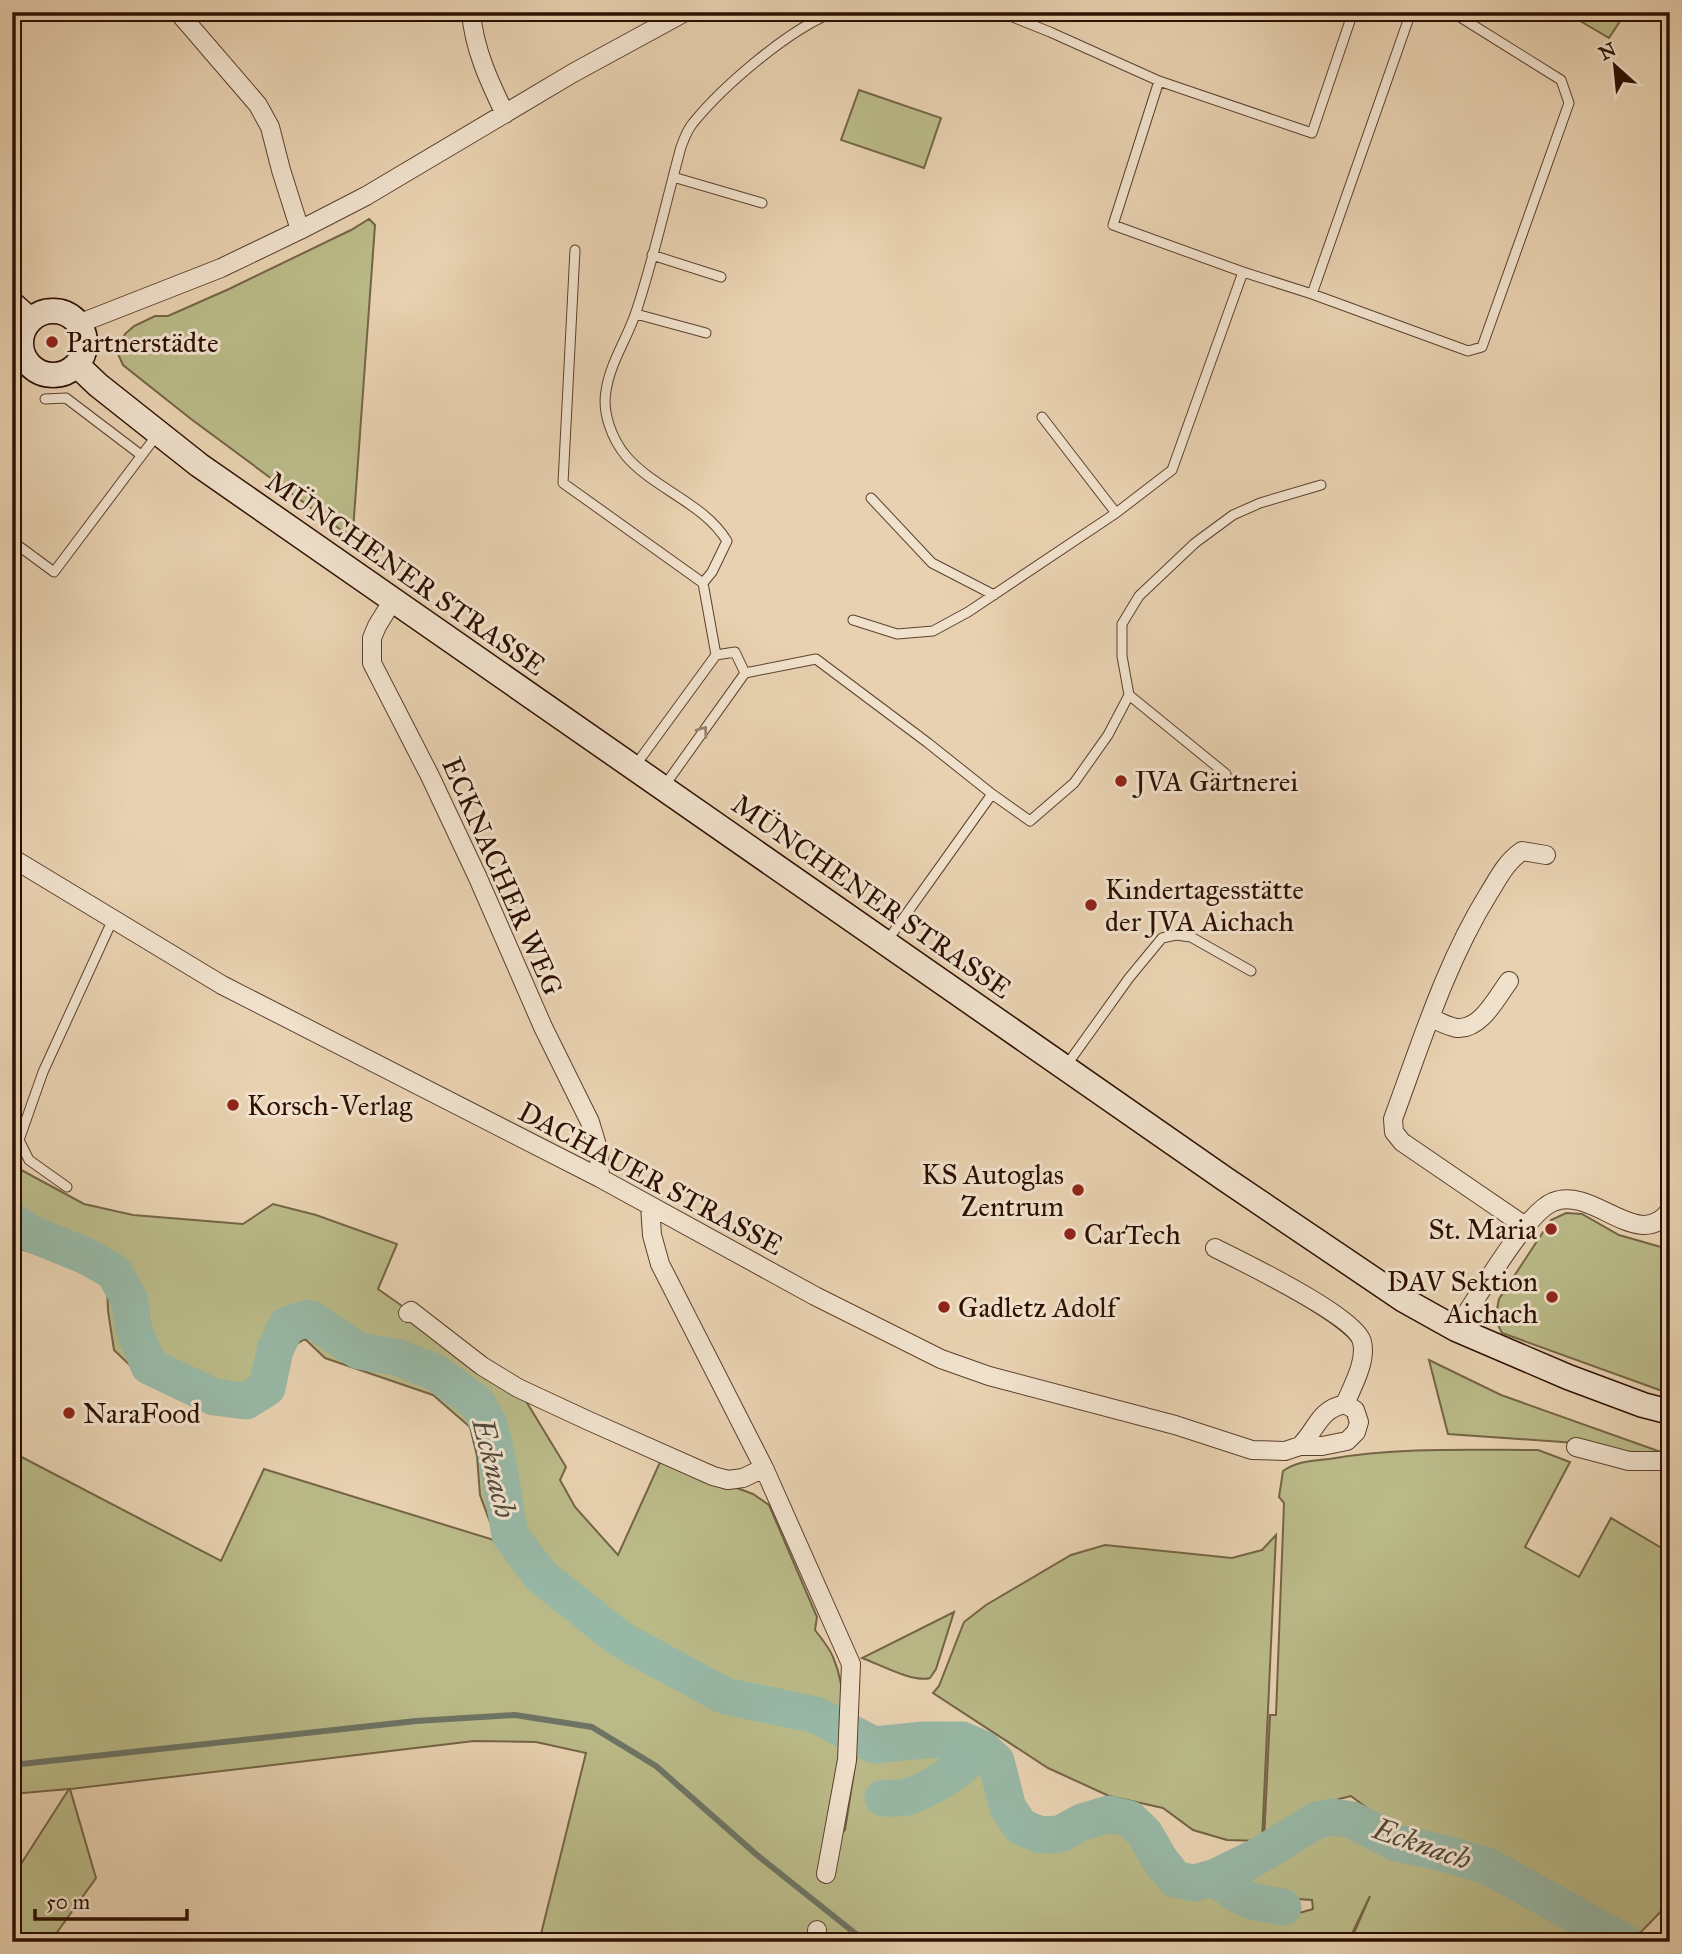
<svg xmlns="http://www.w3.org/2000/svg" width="1682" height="1954" viewBox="0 0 1682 1954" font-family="'IM FELL Great Primer',serif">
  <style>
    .green { fill: #baba88; stroke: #746445; stroke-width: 2 }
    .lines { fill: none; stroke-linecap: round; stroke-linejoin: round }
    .stream { stroke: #6d7464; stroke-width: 6 }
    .river { stroke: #98b8a6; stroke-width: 37 }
    .lane-casing { stroke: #5c402e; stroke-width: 11 }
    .street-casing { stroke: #5c402e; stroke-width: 20 }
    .secondary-casing { stroke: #2d0f02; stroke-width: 27 }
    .lane { stroke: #f0e1cc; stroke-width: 9 }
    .street { stroke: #f0e1cc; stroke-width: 18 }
    .secondary { stroke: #f0e1cc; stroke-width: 24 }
    .oneway { stroke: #988271 }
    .poi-dot { fill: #8f2418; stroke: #f0e1cc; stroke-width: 2.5 }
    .labels { text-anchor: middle; stroke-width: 6; stroke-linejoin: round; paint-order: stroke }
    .poi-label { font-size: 28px; fill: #2d0f02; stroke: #f0e1cc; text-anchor: start }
    .street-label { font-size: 28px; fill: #2d0f02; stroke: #f0e1cc }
    .water-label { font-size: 30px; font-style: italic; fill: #524a3b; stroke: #f0e1cc }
  </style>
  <rect width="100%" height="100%" fill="#e8d1b0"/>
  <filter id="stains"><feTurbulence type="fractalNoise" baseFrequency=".00286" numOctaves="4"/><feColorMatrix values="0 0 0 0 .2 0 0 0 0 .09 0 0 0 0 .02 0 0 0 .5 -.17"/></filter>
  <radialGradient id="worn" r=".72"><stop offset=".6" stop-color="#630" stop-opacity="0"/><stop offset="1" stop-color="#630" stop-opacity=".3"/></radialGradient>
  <path class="green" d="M 1565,12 L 1626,12 L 1609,38 Z
    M 859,90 L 941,118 L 924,168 L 841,140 Z
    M 369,219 L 375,225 L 353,531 L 345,533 L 191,419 L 123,365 L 118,354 L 121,343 L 125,334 L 134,326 L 155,316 L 168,316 L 229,289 L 351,230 Z
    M 12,1165 L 84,1204 L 133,1215 L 243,1224 L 273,1204 L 316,1215 L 397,1244 L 378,1289 L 518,1388 L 566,1467 L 560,1480 L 575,1507 L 618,1555 L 661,1460 L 720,1487 L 737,1488 L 753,1494 L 769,1505 L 817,1617 L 815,1630 C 821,1638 829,1647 833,1657 C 859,1717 829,1787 823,1849 L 845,1830 L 857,1753 L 879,1757 L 925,1748 L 953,1747 L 960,1760 L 904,1788 L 874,1789 L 867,1797 L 875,1805 L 905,1806 L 928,1801 L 947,1782 L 974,1768 L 986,1766 C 1002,1788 984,1815 1016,1837 C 1073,1875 1081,1808 1122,1824 C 1139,1830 1141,1848 1148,1862 C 1157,1878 1177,1892 1195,1895 C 1202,1896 1213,1891 1221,1889 C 1228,1895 1235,1902 1242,1907 C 1263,1919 1292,1916 1313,1909 L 1312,1900 L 1267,1897 L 1241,1888 L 1239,1877 L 1319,1827 L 1345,1828 L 1391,1850 L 1389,1856 L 1443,1863 L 1492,1881 L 1609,1942 L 1350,1942 L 1370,1896 L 1348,1942 L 539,1942 L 586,1753 L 536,1742 L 474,1741 L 70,1789 L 96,1878 L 50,1942 L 12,1942 L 12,1878 L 69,1789 L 12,1794 L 12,1452 L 221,1561 L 264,1469 L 497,1541 L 480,1495 L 477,1456 L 470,1427 L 433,1395 L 325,1358 L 305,1339 L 290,1348 L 281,1389 L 258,1413 L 188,1398 L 139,1374 L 114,1350 L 108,1311 L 107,1284 L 90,1268 L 69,1265 L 12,1246 Z
    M 1566,1213 L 1582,1214 L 1619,1235 L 1668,1249 L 1665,1392 L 1502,1333 L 1495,1319 L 1499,1299 L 1551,1220 Z
    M 1429,1360 L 1501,1395 L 1661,1452 L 1628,1454 L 1576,1443 L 1448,1434 Z
    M 1538,1450 L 1570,1462 L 1525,1547 L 1579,1577 L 1611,1518 L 1670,1553 L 1670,1902 L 1640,1933 L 1490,1856 L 1399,1832 L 1351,1796 L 1339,1799 L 1264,1841 L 1270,1715 L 1276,1715 L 1284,1503 L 1279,1497 L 1283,1471 C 1297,1461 1312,1461 1329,1459 C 1398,1447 1468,1450 1538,1450 Z
    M 1276,1535 L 1262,1841 L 1227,1840 L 1193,1830 L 1163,1808 L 1109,1796 L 1048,1768 L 933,1693 L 939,1686 L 964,1622 L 986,1605 L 1071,1555 L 1105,1545 L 1232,1558 L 1262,1550 Z
    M 954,1612 L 936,1669 L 930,1678 C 913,1683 879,1664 862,1658 Z"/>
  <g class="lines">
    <path class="stream" d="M 12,1765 L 416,1721 L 515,1715 L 592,1727 L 656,1766 L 757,1855 L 866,1942"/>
    <path class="river" d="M 12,1221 L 32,1234 L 86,1256 L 114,1272 L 130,1301 L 133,1327 L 149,1366 L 214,1397 L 246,1401 L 267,1388 L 275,1350 L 287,1325 L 309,1318 L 359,1351 L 396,1357 L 435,1372 L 478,1404 L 489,1425 L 495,1448 L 510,1535 L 541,1576 L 620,1639 L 725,1696 L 816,1715 L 874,1745 L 924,1740 L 962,1740 L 983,1749 L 996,1761 L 1008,1808 L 1021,1827 L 1041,1835 L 1060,1834 L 1082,1822 L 1109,1814 L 1130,1819 L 1145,1834 L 1160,1860 L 1175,1879 L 1194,1883 L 1216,1877 L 1255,1858 L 1317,1820 L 1333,1817 L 1352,1820 L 1397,1843 L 1442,1853 L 1488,1866 L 1624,1942
      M 883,1798 C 890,1798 899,1799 906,1797 C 934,1789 961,1767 983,1749
      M 1216,1877 C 1240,1900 1251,1902 1283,1907"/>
    <defs>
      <path id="lane" d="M 1000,12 L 1050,32 L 1159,81 L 1312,133 L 1353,12
        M 1159,81 L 1113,225 L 1243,272
        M 673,177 L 762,203
        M 575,250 L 563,483 L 703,583 L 716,655
        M 652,255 L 721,277
        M 1312,294 L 1411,12
        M 636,314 L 706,333
        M 45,399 L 66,398 L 141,455
        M 1042,417 L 1116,513
        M 871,498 L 932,563 L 994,595
        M 12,541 L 54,572 L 157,435
        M 703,583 L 712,572 L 727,541 C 704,503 654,489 626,456 C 612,439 602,413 606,391 C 610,363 627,339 636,312 C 654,258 666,202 681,147 C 684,139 687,130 693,123 C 723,86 789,29 834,12
        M 853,620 L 897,634 L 933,631 L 968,612 L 1116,513 L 1172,470 L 1243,272 L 1312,294 L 1468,351 L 1482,347 L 1569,103 L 1561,80 L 1452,12
        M 745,673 L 816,659 L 928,743 L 992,794
        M 1129,695 L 1226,774
        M 635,766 L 716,655 L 735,652 L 745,673 L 665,785
        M 887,941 L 992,794 L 1030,821 L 1074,783 L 1108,735 L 1129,695 L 1122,656 L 1122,624 L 1139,596 L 1195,543 L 1233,515 L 1260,503 L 1321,485
        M 1066,1066 L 1129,978 L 1162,938 L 1176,935 L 1191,937 L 1251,971
        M 67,1187 L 29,1160 L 19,1140 L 43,1072 L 113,919"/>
      <path id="street" d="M 178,12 L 258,105 L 270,127 L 281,170 L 300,230
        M 471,12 C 474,49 489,81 505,114
        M 78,324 L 221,268 L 300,230 L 366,196 L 573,73 L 685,12
        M 393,600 L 377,626 L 372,638 L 372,663 L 430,776 L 478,878 L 543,1027 L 590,1122 L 599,1152 L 600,1178
        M 12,858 L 222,985 L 600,1178 L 815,1296 L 941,1359 L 989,1376 L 1175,1425 L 1252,1450 L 1285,1451 L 1300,1446 L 1322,1446 L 1347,1441 L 1356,1432 L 1359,1422 L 1355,1410 L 1345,1404 C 1318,1410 1318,1428 1300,1446
        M 1431,1018 C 1438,1021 1449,1027 1457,1028 C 1481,1030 1497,997 1509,981
        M 650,1206 L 652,1235 L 660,1264 L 764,1468 L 851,1664 L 847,1760 L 826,1874
        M 1525,1226 L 1402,1142 L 1394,1132 L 1393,1119 C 1421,1043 1446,962 1489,893 C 1499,877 1506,862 1522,851 L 1546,855
        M 1215,1248 C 1241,1261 1357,1317 1362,1342 C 1367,1361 1352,1387 1345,1404
        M 408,1313 L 411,1311 L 482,1366 L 518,1388 L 589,1421 L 713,1476 L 728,1480 L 743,1478 L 764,1468
        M 1456,1329 C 1476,1301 1525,1213 1553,1202 C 1593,1185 1639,1254 1670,1210
        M 1576,1447 L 1629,1461 L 1670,1461
        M 817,1930 L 817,1942"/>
      <path id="secondary" d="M 12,304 L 30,320
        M21 343a32 32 0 1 1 64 0a32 32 0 1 1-64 0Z
        M 77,365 L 98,385 L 199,465 L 1225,1179 L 1404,1300 L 1456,1329 L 1568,1377 L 1643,1405 L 1670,1412"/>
    </defs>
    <use href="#lane" class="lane-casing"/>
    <use href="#street" class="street-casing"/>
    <use href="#secondary" class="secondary-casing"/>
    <use href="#lane" class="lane"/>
    <use href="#street" class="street"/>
    <use href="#secondary" class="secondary"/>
  </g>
  <defs><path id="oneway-chevron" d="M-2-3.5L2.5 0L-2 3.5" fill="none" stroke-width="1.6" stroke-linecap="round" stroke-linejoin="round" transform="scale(1.75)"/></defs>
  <use class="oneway" href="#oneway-chevron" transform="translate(703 731) rotate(-54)"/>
  <g class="poi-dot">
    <circle cx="52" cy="342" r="7"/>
    <circle cx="1121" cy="781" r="7"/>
    <circle cx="1091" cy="905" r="7"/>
    <circle cx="233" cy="1105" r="7"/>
    <circle cx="1078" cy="1190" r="7"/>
    <circle cx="1551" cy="1229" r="7"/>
    <circle cx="1070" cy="1234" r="7"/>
    <circle cx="1552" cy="1297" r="7"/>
    <circle cx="944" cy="1307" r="7"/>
    <circle cx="69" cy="1413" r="7"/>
  </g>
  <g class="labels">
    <g class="poi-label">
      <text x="66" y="352">Partnerstädte</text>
      <text x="1135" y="791">JVA Gärtnerei</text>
      <text x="1105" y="899">Kindertagesstätte<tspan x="1105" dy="32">der JVA Aichach</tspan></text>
      <text x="247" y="1115">Korsch-Verlag</text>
      <text x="1064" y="1184" text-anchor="end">KS Autoglas<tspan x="1064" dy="32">Zentrum</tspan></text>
      <text x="1537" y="1239" text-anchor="end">St. Maria</text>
      <text x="1084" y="1244">CarTech</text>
      <text x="1538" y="1291" text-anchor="end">DAV Sektion<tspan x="1538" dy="32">Aichach</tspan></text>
      <text x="958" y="1317">Gadletz Adolf</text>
      <text x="83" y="1423">NaraFood</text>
    </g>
    <g class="street-label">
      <text transform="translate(406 573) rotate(35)" y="10">MÜNCHENER STRASSE</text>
      <text transform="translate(503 876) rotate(66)" y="10">ECKNACHER WEG</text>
      <text transform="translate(872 896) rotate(35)" y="10">MÜNCHENER STRASSE</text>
      <text transform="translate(651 1178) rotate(28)" y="10">DACHAUER STRASSE</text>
    </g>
    <g class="water-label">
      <text transform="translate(494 1468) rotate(76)" y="10">Ecknach</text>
      <text transform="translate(1422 1844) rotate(19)" y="10">Ecknach</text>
    </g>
  </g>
  <rect width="1682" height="1954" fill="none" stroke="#e8d1b0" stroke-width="42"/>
  <rect x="14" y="14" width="1654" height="1926" fill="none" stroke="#2d0f02" stroke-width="3.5"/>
  <rect x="21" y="21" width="1640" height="1912" fill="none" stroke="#2d0f02" stroke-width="2"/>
  <g transform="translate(1615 66) rotate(333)" stroke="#f0e1cc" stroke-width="5" paint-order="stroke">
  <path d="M0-5L12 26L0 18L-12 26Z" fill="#2d0f02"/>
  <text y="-10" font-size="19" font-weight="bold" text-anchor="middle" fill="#2d0f02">N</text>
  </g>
  <path d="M35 1909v10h152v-10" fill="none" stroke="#2d0f02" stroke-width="3.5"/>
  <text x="46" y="1909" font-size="21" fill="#2d0f02" stroke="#f0e1cc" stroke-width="5" paint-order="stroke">50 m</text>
  <rect width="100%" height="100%" filter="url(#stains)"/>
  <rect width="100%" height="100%" fill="url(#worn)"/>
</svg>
